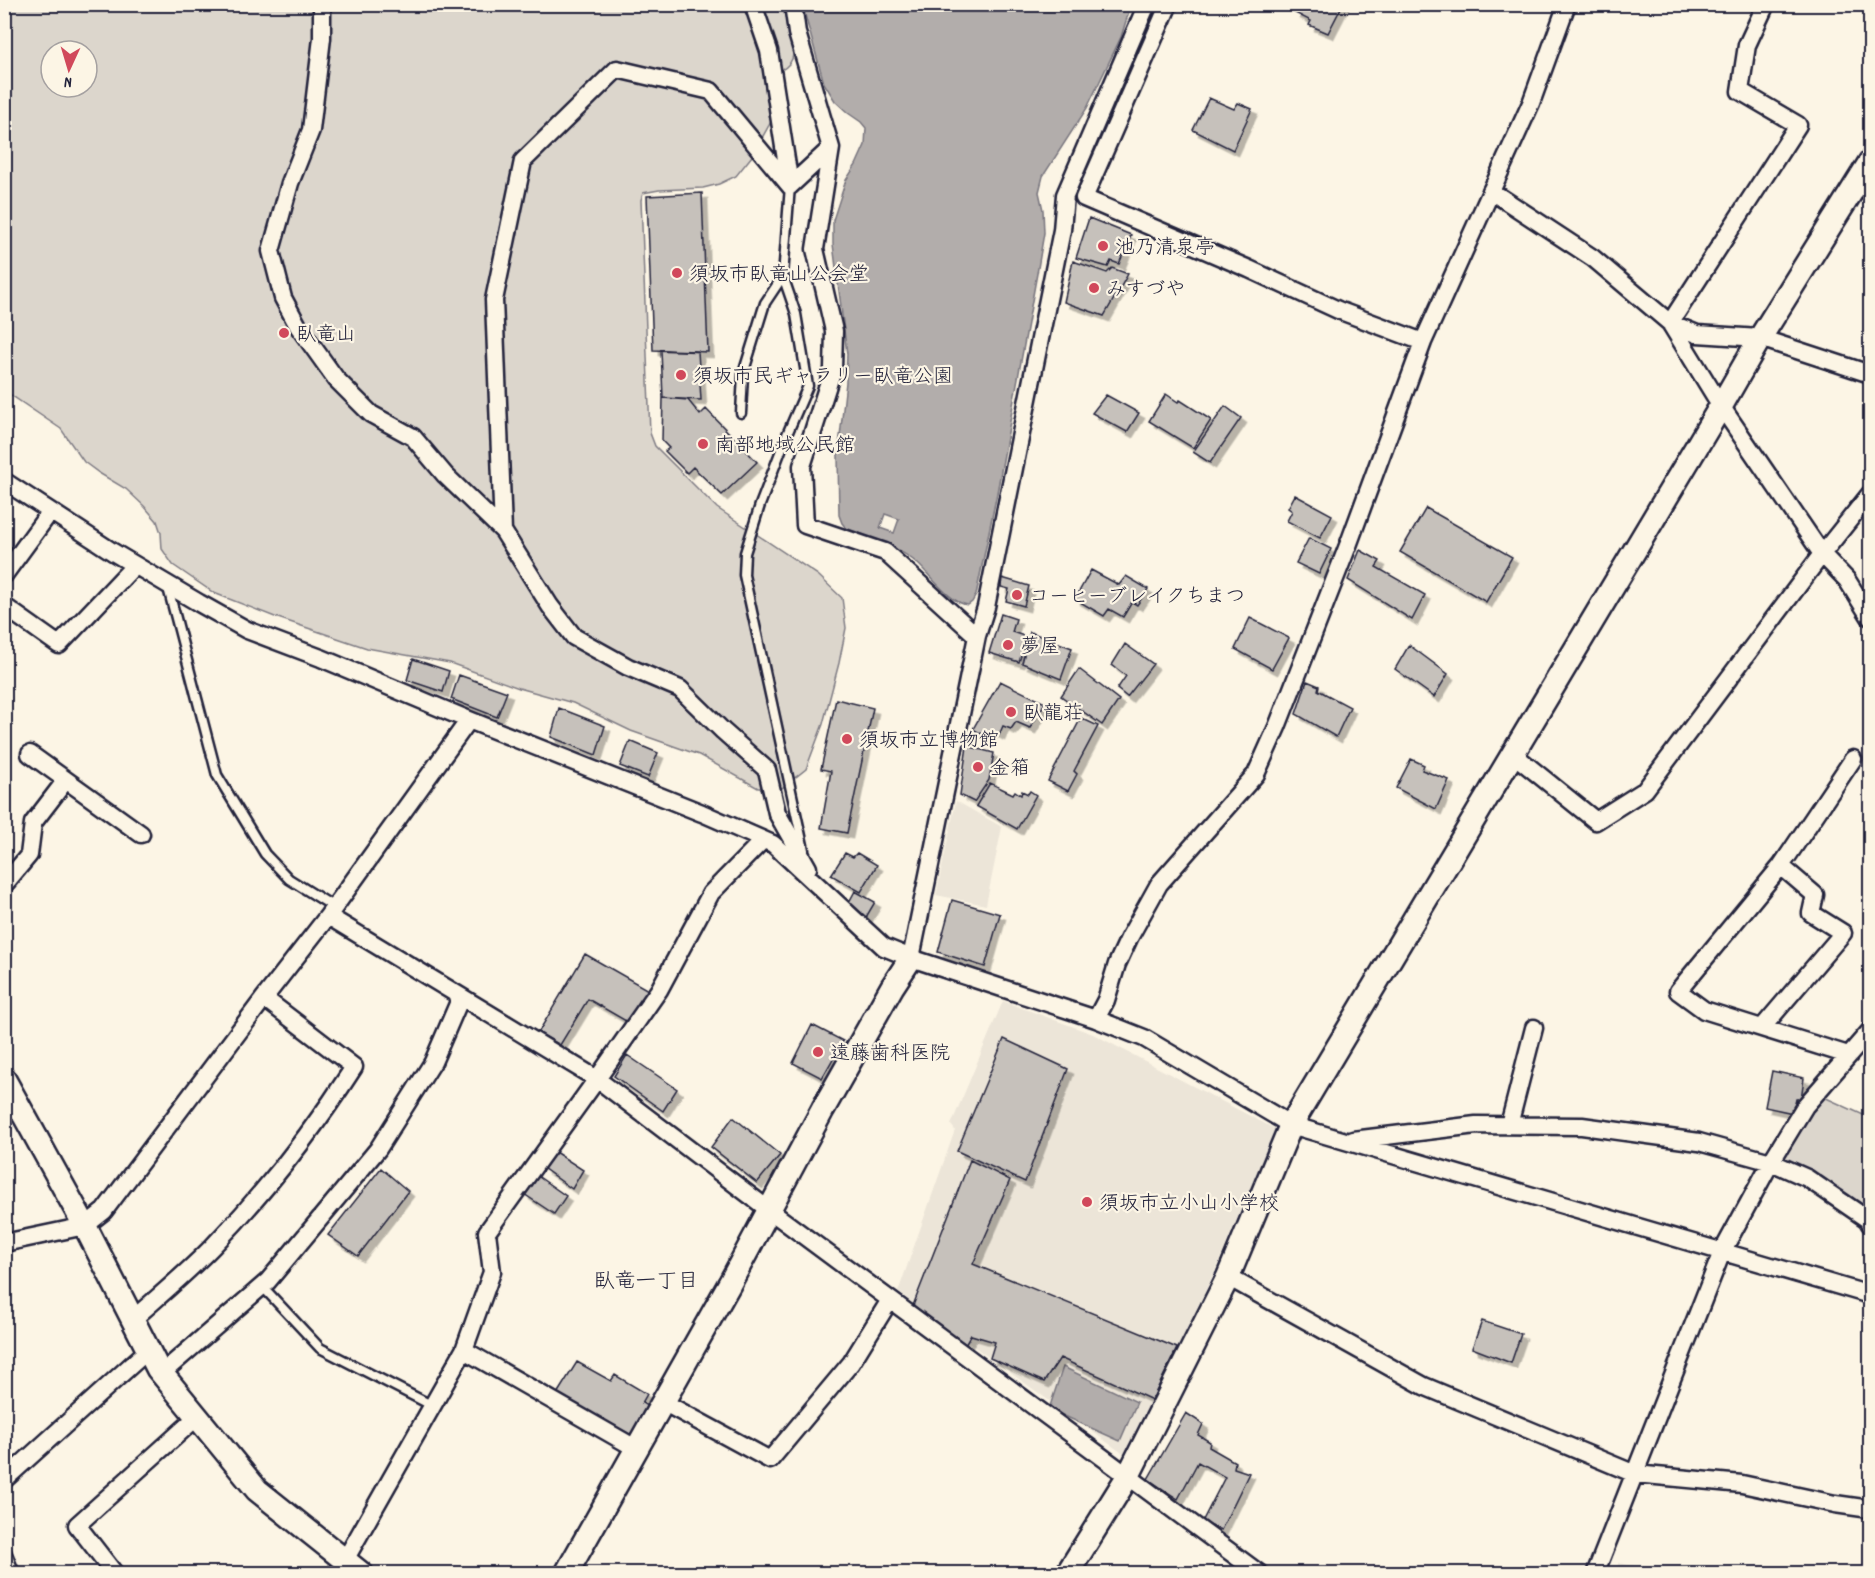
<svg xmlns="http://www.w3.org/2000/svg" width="1875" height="1578" viewBox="0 0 1875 1578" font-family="Dekko,'Klee One',sans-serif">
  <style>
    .built { fill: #ece5d8 }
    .green { fill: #dcd6cc; stroke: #7f7c84; stroke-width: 1.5; fill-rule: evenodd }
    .water { fill: #b2adab; stroke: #78757e; stroke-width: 1.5; fill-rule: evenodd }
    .building { fill: #c6c1bb; stroke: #22223b; stroke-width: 1.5; filter: url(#shadow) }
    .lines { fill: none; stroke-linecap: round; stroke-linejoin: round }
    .lane-casing { stroke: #22223b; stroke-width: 13 }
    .street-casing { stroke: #22223b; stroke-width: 21 }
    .secondary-casing { stroke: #22223b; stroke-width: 27 }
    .lane { stroke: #fcf5e5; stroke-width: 8 }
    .street { stroke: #fcf5e5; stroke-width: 16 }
    .secondary { stroke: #fcf5e5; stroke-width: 22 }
    .poi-dot { fill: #d1495b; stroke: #fcf5e5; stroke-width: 2 }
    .labels { text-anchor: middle; stroke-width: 4.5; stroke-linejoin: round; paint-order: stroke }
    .poi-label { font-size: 20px; fill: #22223b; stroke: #fcf5e5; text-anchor: start }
    .neighbourhood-label { font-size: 21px; fill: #22223b; stroke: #fcf5e5 }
  </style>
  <defs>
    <filter id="shadow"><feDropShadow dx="5.5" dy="5.5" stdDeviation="0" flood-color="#0004"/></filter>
  </defs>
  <rect width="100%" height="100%" fill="#fcf5e5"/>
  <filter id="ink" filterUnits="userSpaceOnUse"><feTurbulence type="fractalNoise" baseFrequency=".0167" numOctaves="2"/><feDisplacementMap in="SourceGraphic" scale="12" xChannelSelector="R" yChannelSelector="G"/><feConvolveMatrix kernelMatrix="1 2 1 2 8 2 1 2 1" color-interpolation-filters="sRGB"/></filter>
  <g filter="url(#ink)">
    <path class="built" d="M 956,801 L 1002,827 L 986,905 L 936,895 Z
      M 1003,1001 L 1093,1034 L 1275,1129 L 1214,1273 L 1125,1455 L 898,1292 L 955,1130 L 951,1125 Z
      M 1619,1563 L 1667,1573 L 1613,1573 Z"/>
    <path class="green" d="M 4,5 L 785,5 C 788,18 797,46 792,59 C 789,67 781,71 773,74 L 773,118 L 752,156 L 736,176 L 719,184 L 703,188 L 659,190 L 643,193 L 641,200 L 650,433 L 655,446 L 717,508 L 818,575 L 842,598 L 846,628 L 839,663 L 823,724 L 806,769 L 782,788 L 758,788 L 699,755 L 631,731 L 573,703 L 519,688 L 450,663 L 367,648 L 275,617 L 214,593 L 173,565 L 162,549 L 161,533 L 157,521 L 144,506 L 126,489 L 99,473 L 84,462 L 61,429 L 5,391 ZM 51,51 L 87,51 L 87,87 L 51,87 Z
      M 1824,1097 L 1870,1118 L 1870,1218 L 1783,1159 L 1806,1119 Z"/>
    <path class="water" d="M 803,5 L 1131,5 L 1121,37 L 1087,108 L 1043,176 L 1039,192 L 1043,210 L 1044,233 L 1038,268 L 997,493 L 976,595 L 972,602 L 968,605 C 951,604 930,575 918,564 C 898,546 871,538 846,528 L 842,523 L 839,515 L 838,455 L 846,382 L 847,354 L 833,244 L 833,220 L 846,180 L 856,165 L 865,145 L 866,128 L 861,122 L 848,113 L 835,101 L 824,83 L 805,15 ZM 885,514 L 899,519 L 894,533 L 880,528 Z
      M 1063,1367 L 1137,1402 L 1120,1441 L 1049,1409 Z"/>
    <path class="building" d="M 1299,4 L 1343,4 L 1328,33 L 1309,25 L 1311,21 L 1295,13 Z
      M 1209,98 L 1234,109 L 1238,103 L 1252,109 L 1233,150 L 1193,130 Z
      M 702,193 L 708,352 L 653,350 L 647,196 Z
      M 1089,218 L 1131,235 L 1119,264 L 1111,261 L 1108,267 L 1076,258 Z
      M 1073,261 L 1107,273 L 1112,268 L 1128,274 L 1104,316 L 1064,302 Z
      M 661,350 L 698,351 L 701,400 L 663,398 Z
      M 1166,394 L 1178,402 L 1180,400 L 1211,420 L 1193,448 L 1149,421 Z
      M 1106,395 L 1139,413 L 1127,432 L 1092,413 Z
      M 663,398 L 688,400 L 700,415 L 706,409 L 757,462 L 722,495 L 693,467 L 687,473 L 665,451 L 669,448 L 662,441 Z
      M 1225,406 L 1241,418 L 1210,463 L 1193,452 Z
      M 1295,495 L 1332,515 L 1320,538 L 1287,521 L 1292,511 L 1288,508 Z
      M 1426,508 L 1512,557 L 1486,602 L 1400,552 Z
      M 1309,538 L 1331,549 L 1319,574 L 1296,563 Z
      M 1360,550 L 1380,561 L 1376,567 L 1425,595 L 1412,620 L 1348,580 Z
      M 1091,570 L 1119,585 L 1126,576 L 1148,589 L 1137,605 L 1132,602 L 1123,617 L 1109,609 L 1104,616 L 1075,599 Z
      M 1002,578 L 1029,586 L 1024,606 L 1006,601 L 1009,589 L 1001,587 Z
      M 1001,614 L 1016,619 L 1012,632 L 1027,637 L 1019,662 L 989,653 Z
      M 1250,618 L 1289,638 L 1272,669 L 1235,649 Z
      M 1030,632 L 1072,648 L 1061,679 L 1022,663 Z
      M 1125,644 L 1153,664 L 1127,697 L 1117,689 L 1126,676 L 1112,665 Z
      M 1409,645 L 1448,674 L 1434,697 L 1395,669 Z
      M 413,659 L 449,671 L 443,692 L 407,680 Z
      M 1079,669 L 1119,700 L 1102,725 L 1061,696 Z
      M 459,675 L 507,692 L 497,717 L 451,699 Z
      M 1000,681 L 1045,703 L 1030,728 L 1016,722 L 1011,729 L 1003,726 L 999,735 L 992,731 L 988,738 L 973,729 Z
      M 1307,681 L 1319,686 L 1318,690 L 1350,707 L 1336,737 L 1296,714 Z
      M 836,699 L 873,708 L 847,833 L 821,828 L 831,771 L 821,769 Z
      M 559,708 L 605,726 L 596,755 L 551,737 Z
      M 1081,718 L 1098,726 L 1074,771 L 1077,774 L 1068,791 L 1048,781 Z
      M 630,741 L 658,753 L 648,777 L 620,766 Z
      M 967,746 L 994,753 L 989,780 L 974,802 L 960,795 Z
      M 1411,759 L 1424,765 L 1422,770 L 1449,780 L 1436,809 L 1396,788 Z
      M 990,783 L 1013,794 L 1015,791 L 1021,795 L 1022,791 L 1028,794 L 1030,791 L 1036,795 L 1017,829 L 976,806 Z
      M 845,853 L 853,857 L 857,853 L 877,865 L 861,892 L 831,875 Z
      M 855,891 L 875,902 L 865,919 L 847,906 Z
      M 952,900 L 1000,914 L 985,967 L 938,952 Z
      M 585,954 L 650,991 L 631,1024 L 588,999 L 560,1045 L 538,1033 Z
      M 812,1025 L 843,1041 L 822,1078 L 793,1063 Z
      M 1004,1039 L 1068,1069 L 1025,1182 L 957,1151 Z
      M 627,1055 L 677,1089 L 663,1111 L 614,1076 Z
      M 1772,1071 L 1804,1078 L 1801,1099 L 1796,1099 L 1793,1113 L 1765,1107 Z
      M 733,1117 L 780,1155 L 757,1183 L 711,1147 Z
      M 555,1152 L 583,1170 L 572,1189 L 543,1168 Z
      M 970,1160 L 1010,1180 L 973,1264 L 1177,1348 L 1152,1400 L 1060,1358 L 1044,1382 L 990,1358 L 995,1342 L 971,1335 L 964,1347 L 907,1321 Z
      M 381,1168 L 408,1191 L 358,1256 L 328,1235 Z
      M 536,1175 L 566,1196 L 554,1214 L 524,1194 Z
      M 1482,1321 L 1521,1334 L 1511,1363 L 1472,1348 Z
      M 577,1362 L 611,1381 L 615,1375 L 647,1394 L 642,1403 L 647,1406 L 631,1435 L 557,1394 Z
      M 1186,1413 L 1203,1424 L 1198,1435 L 1210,1442 L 1209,1447 L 1235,1462 L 1234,1468 L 1249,1473 L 1221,1530 L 1202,1522 L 1225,1477 L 1198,1462 L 1178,1499 L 1148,1479 Z"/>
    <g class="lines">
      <defs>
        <path id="lane" d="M 783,276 L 790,186
          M 741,413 L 743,374 L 765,303 L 783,276 L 796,314 L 808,386 L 788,432 L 760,505 L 745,553 L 744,575 L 804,850
          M 167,584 L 217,775 L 265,854 L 289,879 L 334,907
          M 262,1286 L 320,1348 L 433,1406
          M 4,1546 L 15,1574"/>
        <path id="street" d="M 322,4 L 322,38 L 311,130 L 290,183 L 271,251 L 283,298 L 298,326 L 336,379 L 371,414 L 413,437 L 445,475 L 503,531 L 550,606 L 574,637 L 628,667 L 680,689 L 723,731 L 767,770 L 777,813 L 808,868
          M 753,4 L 769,51 L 790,185
          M 793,4 L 797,33 L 831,148 L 815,249 L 834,331 L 833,369 L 802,466 L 805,525 L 885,552 L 977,636
          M 1169,4 L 1084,198 L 1249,269 L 1338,310 L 1423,342
          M 790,186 L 831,148
          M 1491,191 L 1593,258 L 1670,323 L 1721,406 L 1822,554 L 1847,580 L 1870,617
          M 1670,323 L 1798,125 L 1740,91 L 1747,45 L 1766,4
          M 1670,323 L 1697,334 L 1760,338 L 1870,374
          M 4,481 L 113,552 L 199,603 L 247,630 L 321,658 L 469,720 L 702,813 L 773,844 L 884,947 L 911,958 L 1096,1019 L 1144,1038 L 1291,1125 L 1870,1295
          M 503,531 L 494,300 L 523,161 L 617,69 L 711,91 L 790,186
          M 4,575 L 50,512
          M 4,606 L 59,645 L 135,565
          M 30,754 L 141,834
          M 1513,754 L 1596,821 L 1645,790 L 1822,554 L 1870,494
          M 1781,866 L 1853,759
          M 4,885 L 29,855 L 33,823 L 66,780
          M 328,916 L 597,1079 L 769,1210 L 1260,1574
          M 911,958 L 977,636 L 986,607 L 1062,230 L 1065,195 L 1147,4
          M 1096,1019 L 1106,1000 L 1117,964 L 1129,938 L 1159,884 L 1256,774 L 1277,727 L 1349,543 L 1423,342 L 1531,103 L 1567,4
          M 1762,1028 L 1843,933 L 1811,913 L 1815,895 L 1781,866 L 1678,991 L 1704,1010 L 1848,1055
          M 1509,1125 L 1534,1028
          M 1353,1140 L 1476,1125 L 1582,1126 L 1699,1142 L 1771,1162 L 1807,1178 L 1867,1219 L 1870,1224
          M 4,1243 L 85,1226 L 104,1211 L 264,998 L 328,916 L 469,720
          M 1228,1277 L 1424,1386 L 1635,1474 L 1742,1484 L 1835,1504 L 1870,1509
          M 132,1320 C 159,1296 188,1272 213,1246 C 266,1191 313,1131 354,1067 L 264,998
          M 464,1350 L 492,1272 L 487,1232 L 597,1079 L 659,990 L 711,893 L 763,840
          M 161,1374 L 268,1281 L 378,1149 L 433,1062 L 461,997
          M 663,1402 L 770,1460 L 851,1363 L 890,1300
          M 4,1480 L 148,1350
          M 345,1560 L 464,1350 L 637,1449
          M 115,1574 L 77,1525 L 197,1417
          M 1595,1574 L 1722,1252 L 1771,1162 L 1805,1106 L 1870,1031"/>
        <path id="secondary" d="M 4,1079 L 85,1226 L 158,1369 L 257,1490 L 362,1574
          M 566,1574 L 730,1283 L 823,1109 L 892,987 L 911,958
          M 1067,1574 L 1128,1476 L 1228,1277 L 1291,1125 L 1721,406 L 1760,338 L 1870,162"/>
      </defs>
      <use href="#lane" class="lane-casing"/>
      <use href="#street" class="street-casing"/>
      <use href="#secondary" class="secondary-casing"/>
      <use href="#lane" class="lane"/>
      <use href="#street" class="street"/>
      <use href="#secondary" class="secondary"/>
    </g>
  </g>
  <g class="poi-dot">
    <circle cx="1103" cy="246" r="6"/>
    <circle cx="677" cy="273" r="6"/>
    <circle cx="1094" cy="288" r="6"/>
    <circle cx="284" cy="333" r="6"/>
    <circle cx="681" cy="375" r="6"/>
    <circle cx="703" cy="444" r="6"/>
    <circle cx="1017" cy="595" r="6"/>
    <circle cx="1008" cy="645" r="6"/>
    <circle cx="1011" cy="712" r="6"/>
    <circle cx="847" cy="739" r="6"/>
    <circle cx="978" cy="767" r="6"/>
    <circle cx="818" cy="1052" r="6"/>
    <circle cx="1087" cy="1202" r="6"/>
  </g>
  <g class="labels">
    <g class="poi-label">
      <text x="1115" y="253">池乃清泉亭</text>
      <text x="689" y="280">須坂市臥竜山公会堂</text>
      <text x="1106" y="295">みすづや</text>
      <text x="296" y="340">臥竜山</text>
      <text x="693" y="382">須坂市民ギャラリー臥竜公園</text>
      <text x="715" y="451">南部地域公民館</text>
      <text x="1029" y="602">コーヒーブレイクちまつ</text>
      <text x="1020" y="652">夢屋</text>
      <text x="1023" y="719">臥龍荘</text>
      <text x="859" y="746">須坂市立博物館</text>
      <text x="990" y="774">金箱</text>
      <text x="830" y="1059">遠藤歯科医院</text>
      <text x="1099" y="1209">須坂市立小山小学校</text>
    </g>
    <g class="neighbourhood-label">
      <text x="646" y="1287">臥竜一丁目</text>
    </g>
  </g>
  <rect width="1875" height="1578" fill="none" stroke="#fcf5e5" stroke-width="24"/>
  <rect x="12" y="12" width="1851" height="1554" fill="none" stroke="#22223b" stroke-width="2" filter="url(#ink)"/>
  <g transform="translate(69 69) rotate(184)"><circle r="28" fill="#fcf5e5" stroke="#a5a1a1" stroke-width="1.5"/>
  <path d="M0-4.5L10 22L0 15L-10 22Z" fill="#d1495b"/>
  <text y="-9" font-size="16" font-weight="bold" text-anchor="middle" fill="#22223b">N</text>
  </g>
</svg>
